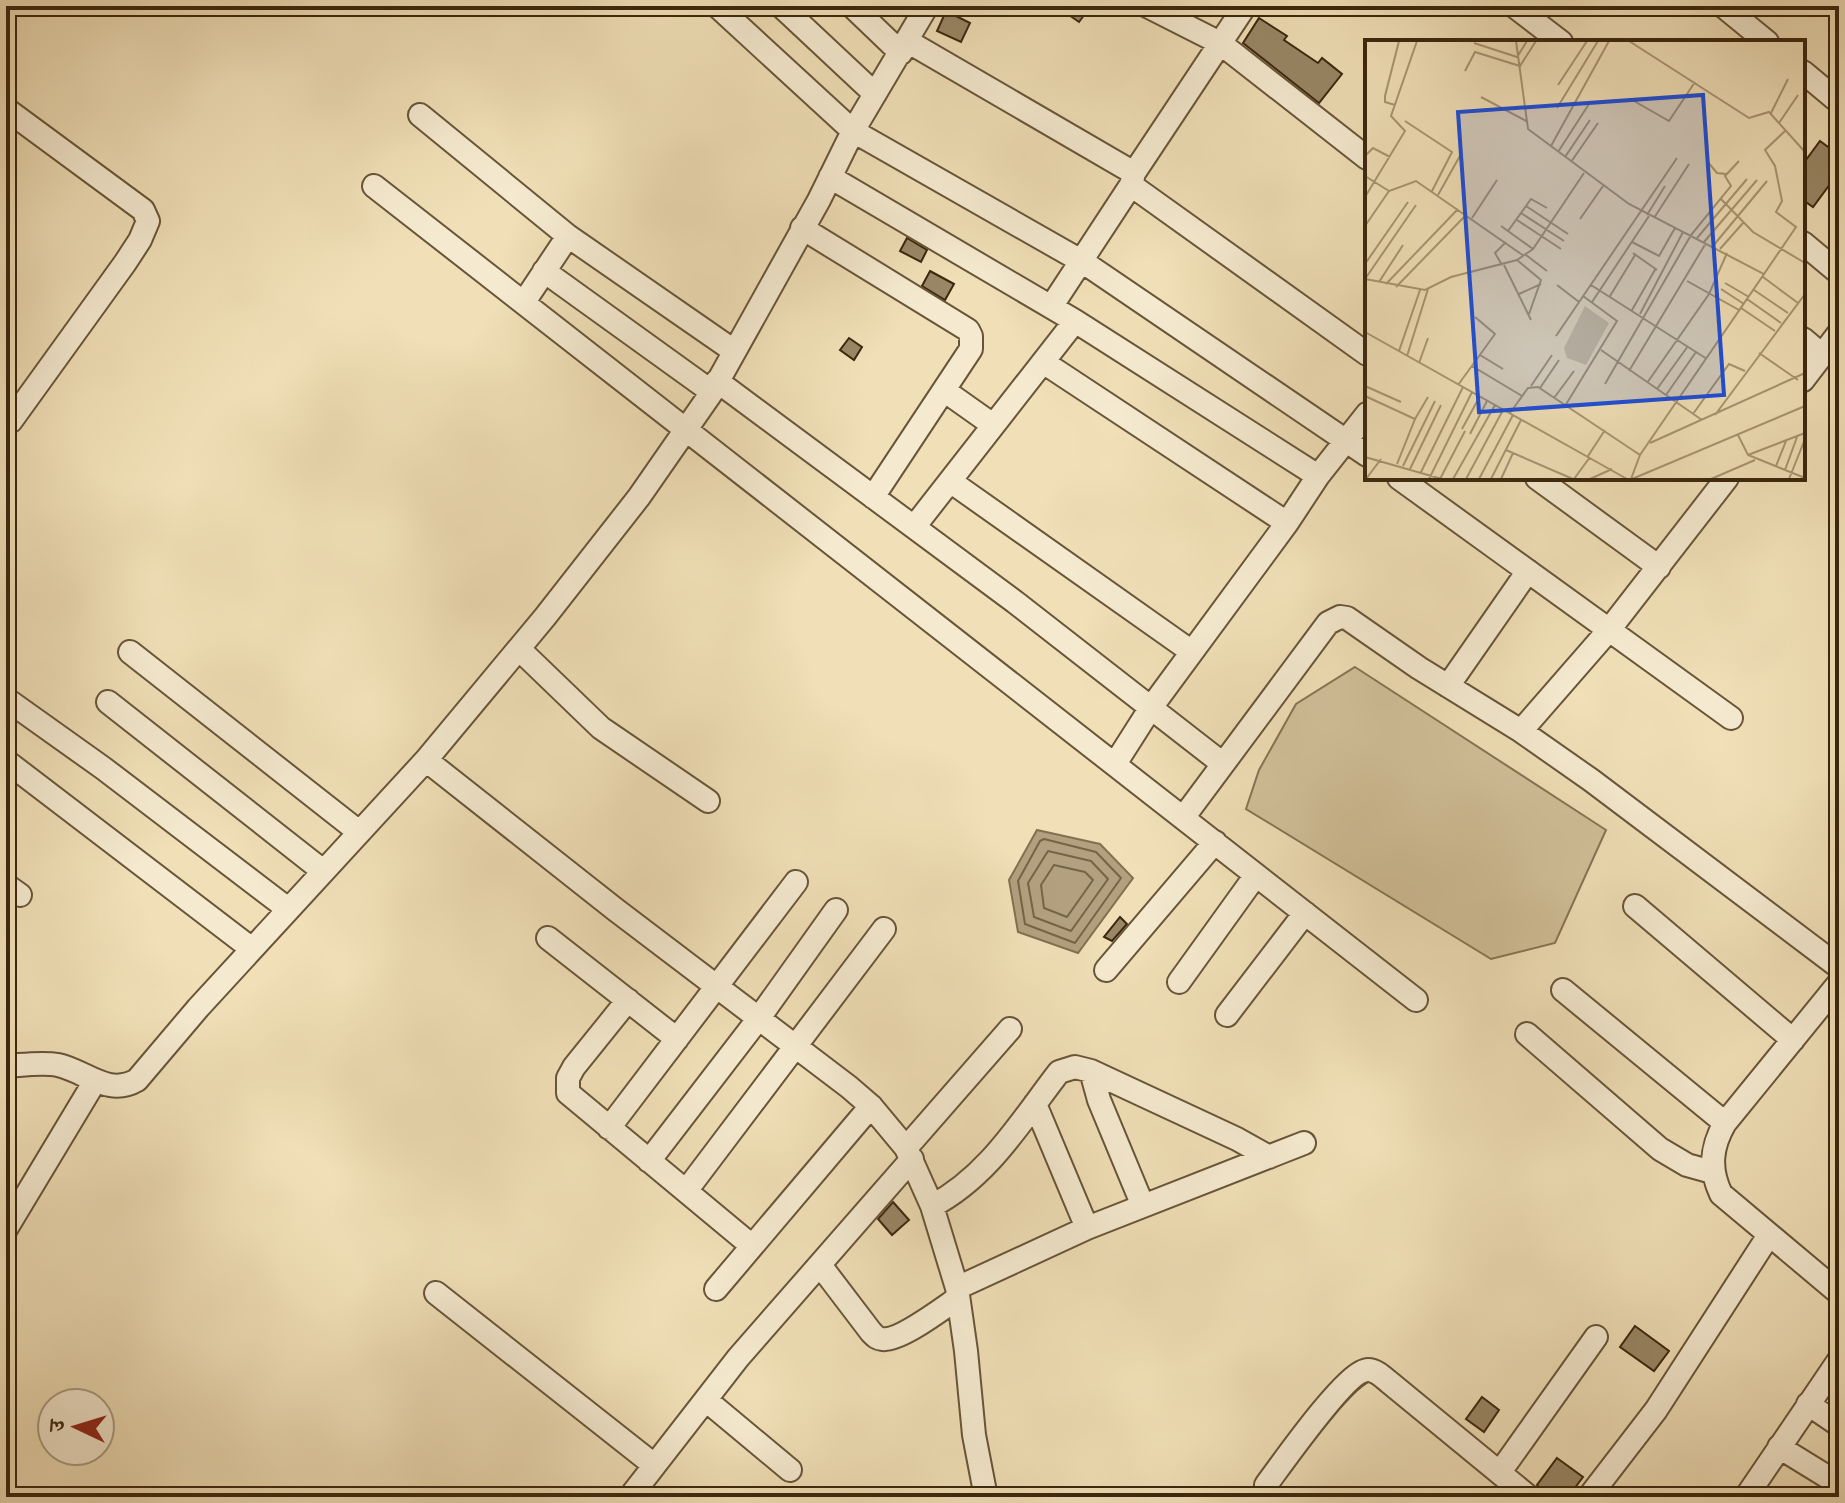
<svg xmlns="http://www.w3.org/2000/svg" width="1845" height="1503" viewBox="0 0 1845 1503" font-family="'IM FELL French Canon','Noto Serif Devanagari',serif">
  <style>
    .green { fill: #d1c09a; stroke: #867454; stroke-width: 2 }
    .water { fill: #b2a07e; stroke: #827051; stroke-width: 2 }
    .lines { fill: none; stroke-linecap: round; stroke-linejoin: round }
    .shore { stroke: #766446; stroke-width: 2 }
    .building { fill: #998766; stroke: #3b270e; stroke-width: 2 }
    .street-casing { stroke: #685538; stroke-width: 26 }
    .street { stroke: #f5ead0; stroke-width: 22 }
    .inset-road { fill: none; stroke: #a89573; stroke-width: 2 }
    .view { fill: #1d4ed8; fill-opacity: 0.15; stroke: #1d4ed8; stroke-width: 4 }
    .inset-edge { fill: none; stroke: #3b270e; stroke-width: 4 }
  </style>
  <rect width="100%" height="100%" fill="#f0dfb7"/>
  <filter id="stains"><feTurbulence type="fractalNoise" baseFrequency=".0025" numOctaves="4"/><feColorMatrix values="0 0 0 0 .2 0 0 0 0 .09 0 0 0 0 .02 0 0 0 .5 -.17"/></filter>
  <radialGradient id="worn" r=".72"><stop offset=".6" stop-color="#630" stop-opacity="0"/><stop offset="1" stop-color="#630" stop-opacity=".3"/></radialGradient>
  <path class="green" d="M 1355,667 L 1606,830 L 1555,943 L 1491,959 L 1246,809 L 1259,770 L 1296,704 Z"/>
  <path class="water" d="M 1037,830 L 1100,844 L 1133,878 L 1078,953 L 1018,932 L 1009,880 Z"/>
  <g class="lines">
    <path class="shore" d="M 1044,839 L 1096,852 L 1121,878 L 1075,943 L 1025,924 L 1018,881 L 1040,841 Z
      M 1048,851 L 1091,861 L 1108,879 L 1071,931 L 1034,917 L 1028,883 Z
      M 1054,865 L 1085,872 L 1093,880 L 1067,917 L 1044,908 L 1041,885 Z"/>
  </g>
  <path class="building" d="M 1056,6 L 1091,6 L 1079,22 Z
    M 946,11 L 970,23 L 961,42 L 937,31 Z
    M 1259,18 L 1287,36 L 1284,40 L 1318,63 L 1322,58 L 1342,74 L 1319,103 L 1243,43 Z
    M 1820,141 L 1839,155 L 1839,172 L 1813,207 L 1803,200 L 1803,164 Z
    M 907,238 L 927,250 L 921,262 L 900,251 Z
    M 930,271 L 954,284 L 945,300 L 922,286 Z
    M 849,338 L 862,347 L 854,360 L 840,350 Z
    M 1120,917 L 1127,924 L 1112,941 L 1104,937 Z
    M 893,1202 L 909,1220 L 892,1235 L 878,1219 Z
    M 1635,1326 L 1669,1351 L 1654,1371 L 1620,1347 Z
    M 1482,1397 L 1499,1410 L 1484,1432 L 1466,1419 Z
    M 1557,1458 L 1583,1477 L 1568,1497 L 1549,1497 L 1537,1485 Z"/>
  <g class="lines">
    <defs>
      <path id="street" d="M 717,6 L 853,131 L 1083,262 L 1367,455
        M 781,6 L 875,94
        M 852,6 L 901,53
        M 1147,6 L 1220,43 L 1367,158
        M 1514,6 L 1561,42
        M 1723,6 L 1767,42
        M 907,41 L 1134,173 L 1131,185 L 1367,354
        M 1803,72 L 1839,102
        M 6,109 L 143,210 L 148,221 L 140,240 L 125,263 L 11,421
        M 420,115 L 568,236 L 734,351
        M 1134,173 L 1245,6
        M 830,177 L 1075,321 L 1318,476
        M 374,186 L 1416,1000
        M 802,228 L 968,330 L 971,336 L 971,349 L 873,497
        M 1803,243 L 1839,273
        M 544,271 L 712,392
        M 524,302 L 568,236
        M 1051,307 L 1131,185
        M 1803,339 L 1822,355
        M 1043,362 L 1287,523
        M 1803,380 L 1839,333
        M 717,381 L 1015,602 L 1223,764
        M 945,391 L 993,425
        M 1399,478 L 1731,718
        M 1537,478 L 1659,567
        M 950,481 L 1192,652
        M 914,527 L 1075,321
        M 519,649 L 601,728 L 708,801
        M 130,652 L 359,832
        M 1448,686 L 1528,571
        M 9,701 L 103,768 L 288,909
        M 108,702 L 323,871
        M 1521,731 L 1609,630 L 1727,478
        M 426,760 L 616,910 L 849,1087 L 871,1106 L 906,1148 L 932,1206 L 957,1288 L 966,1351 L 974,1435 L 986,1497
        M 6,761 L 252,949
        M 1115,764 L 1150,709 L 1287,523 L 1318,476 L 1367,414
        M 1183,818 L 1328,623 L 1340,617 L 1347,618 L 1419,668 L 1521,731 L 1591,780 L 1839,967
        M 6,885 L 20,895
        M 1635,906 L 1793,1040
        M 548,938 L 677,1039
        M 1106,970 L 1215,842
        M 1179,982 L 1256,875
        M 1839,983 L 1725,1123 C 1711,1147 1709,1169 1721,1194 L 1839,1293
        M 1563,990 L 1725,1123
        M 628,1000 L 574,1067 L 568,1078 L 568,1093 L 752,1246
        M 1227,1015 L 1305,913
        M 1527,1034 L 1660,1149 L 1687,1165 L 1712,1172
        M 6,1066 C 23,1065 42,1062 58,1065 C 86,1071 108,1097 137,1080 L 198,1008 L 426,760 L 545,617 L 639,497 L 712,392 L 819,200 L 853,131 L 927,6
        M 1091,1071 L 1099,1100 L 1143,1206
        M 1035,1104 L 1087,1228
        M 609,1128 L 796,882
        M 906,1148 L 1010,1029
        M 649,1161 L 759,1018 L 836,910
        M 686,1191 L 884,929
        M 932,1206 C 989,1176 1021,1121 1059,1072 L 1075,1067 L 1091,1071 L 1237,1139 L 1269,1157
        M 6,1229 L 95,1081
        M 820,1265 L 871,1332 C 875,1336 876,1338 882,1339 C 899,1342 943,1308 958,1298
        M 957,1288 L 1087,1228 L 1304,1143
        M 716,1289 L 871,1106
        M 436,1293 L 654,1465
        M 706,1400 L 790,1470
        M 1808,1404 L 1839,1425
        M 1779,1447 L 1839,1484
        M 1500,1472 L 1596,1337
        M 1266,1485 C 1281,1465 1347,1370 1368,1370 C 1376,1370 1383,1377 1389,1382 L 1529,1497
        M 630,1497 L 738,1358 L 912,1159
        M 1589,1497 L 1656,1410 L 1769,1235
        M 1746,1497 L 1839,1360"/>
    </defs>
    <use href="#street" class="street-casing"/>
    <use href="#street" class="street"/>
  </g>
  <g transform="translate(1365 40)">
    <rect width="440" height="440" fill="#f0dfb7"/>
    <path d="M 220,266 L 244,283 L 221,325 L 202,318 L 199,308 Z" fill="#d1c09a"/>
    <path class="inset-road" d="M 151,1 L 163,89 L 264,164 L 399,234 L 275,415 L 266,439M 264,1 L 384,78 L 404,72 L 440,112M 109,3 L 152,17 L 162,1M 100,31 L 110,12 L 155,26 L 171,1M 193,45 L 222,1M 116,57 L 163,82M 269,61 L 304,81 L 330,42M 30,65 L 20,62 L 20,56 L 34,1M 192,68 L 233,1M 406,73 L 423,39M 40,81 L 87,112 L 67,151M 414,83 L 433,55M 186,106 L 244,1M 193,112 L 224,64M 0,116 L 8,108 L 25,117M 200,117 L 225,80M 342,121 L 352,133 L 361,134M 206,122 L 233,83M 0,136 L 24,151M 73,155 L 96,114M 0,157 L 40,91 L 26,76 L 52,1M 355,158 L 388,192 L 440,223M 161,166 L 203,194M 156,173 L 199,201M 282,175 L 300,146M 107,178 L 132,140M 289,178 L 324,124M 215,179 L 238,146M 152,180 L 196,209M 0,186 L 24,151 L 51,141 L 159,216M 136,186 L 168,209M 143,191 L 166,159 L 182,168M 332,198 L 382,139M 267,202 L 294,216 L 310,188M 339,202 L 392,140M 348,206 L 402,141M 355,209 L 378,183M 268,213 L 292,230M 161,215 L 182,231M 152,220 L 176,240 L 164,274M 0,224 L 43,162M 137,225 L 130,213 L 141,202M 139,225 L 166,280M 399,234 L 431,187 L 411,172 L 417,161 L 410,126 L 400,110 L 420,91M 398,237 L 433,263M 0,239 L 60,250 L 86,237 L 152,220 L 168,209 L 219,133M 0,239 L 51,165M 322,241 L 374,270M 14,242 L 38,205M 360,243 L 384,257M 21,244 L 93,169M 192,245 L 214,262M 226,245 L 342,319M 31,247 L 102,174M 356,249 L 379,264M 389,250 L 423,273M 154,254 L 176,244M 245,256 L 270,215M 382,259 L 416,283M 227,262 L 284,176M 376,268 L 410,291M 267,270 L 291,228M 275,274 L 318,192M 0,292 L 262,439M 191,296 L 312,118M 236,310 L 337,380M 34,311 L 55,250M 394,313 L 433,340M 115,315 L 138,329M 42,316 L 63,249M 54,323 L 63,298M 107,326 L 157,356M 264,331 L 341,203M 282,343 L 344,254 L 362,213M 240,344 L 326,195 L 366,146 L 360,136 L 374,121M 93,345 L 130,294 L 110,277M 0,346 L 36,362M 166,346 L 187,315M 175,348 L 194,320M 292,349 L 323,306M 301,355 L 331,312M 0,356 L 50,379 L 32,424M 189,358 L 209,331M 200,366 L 252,281 L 218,256M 145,373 L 163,348 L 173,347 L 275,415M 328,374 L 364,324 L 380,331M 350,375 L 440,254M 50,379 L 63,357M 97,389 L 115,356M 105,394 L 122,361M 373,395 L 383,415 L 440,438M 285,403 L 440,333M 141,410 L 208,439M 383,415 L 440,393M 223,416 L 240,390M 0,417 L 77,439M 38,426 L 70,361M 411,426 L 421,401M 45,429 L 76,365M 420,430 L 432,397M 56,432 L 98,347M 1,439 L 16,419M 64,439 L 107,352M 75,439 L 100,391M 88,439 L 130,365M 101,439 L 138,370M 114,439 L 148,375M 126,439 L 156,380M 136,439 L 148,413M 209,439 L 225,417M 225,439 L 247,429M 267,439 L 440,366M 346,439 L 390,420M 424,439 L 440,399"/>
    <path class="view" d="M 338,55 L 359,355 L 114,372 L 93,72 Z"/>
    <rect width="440" height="440" class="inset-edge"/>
  </g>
  <rect width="1845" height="1503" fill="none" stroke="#f0dfb7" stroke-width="32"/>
  <rect x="8" y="8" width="1829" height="1487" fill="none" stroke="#3b270e" stroke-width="4"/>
  <rect x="16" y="16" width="1813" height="1471" fill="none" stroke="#3b270e" stroke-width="2"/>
  <g transform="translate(76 1427) rotate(274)"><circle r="38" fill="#f5ead0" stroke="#ab9c82" stroke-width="2"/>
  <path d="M0-6L14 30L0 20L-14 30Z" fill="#8f2418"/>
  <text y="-12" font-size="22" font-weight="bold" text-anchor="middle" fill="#3b270e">उ</text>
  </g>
  <rect width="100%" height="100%" filter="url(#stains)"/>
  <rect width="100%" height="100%" fill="url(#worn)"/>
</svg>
